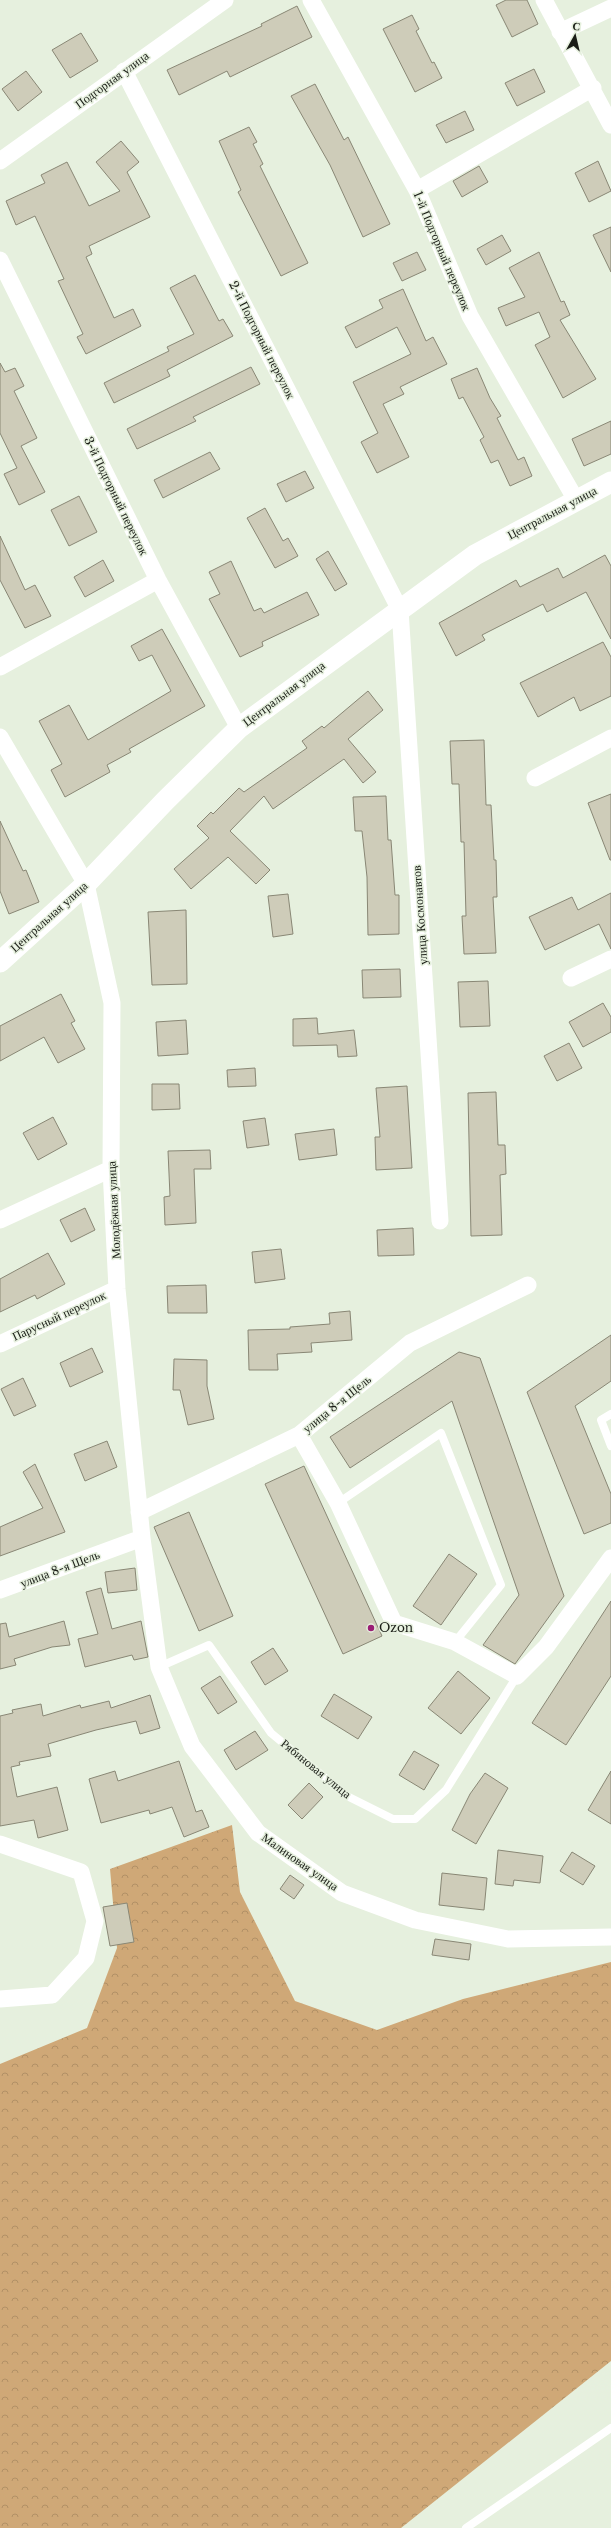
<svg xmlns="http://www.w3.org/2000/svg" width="611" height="2528" viewBox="0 0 611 2528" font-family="'Libre Baskerville',serif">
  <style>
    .forest { fill: url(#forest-crowns) }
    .building { fill: #ceccb9; stroke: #898775 }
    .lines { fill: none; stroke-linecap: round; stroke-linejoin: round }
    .service { stroke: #fff; stroke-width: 8 }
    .minor { stroke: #fff; stroke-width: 17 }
    .tertiary { stroke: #fff; stroke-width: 21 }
    .poi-dot { fill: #9a1e75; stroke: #e6f0de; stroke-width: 1.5 }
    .labels { text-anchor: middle; stroke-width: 3; stroke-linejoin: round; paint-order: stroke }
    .street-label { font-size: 12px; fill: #1a1d17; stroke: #e6f0de }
    .poi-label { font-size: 12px; fill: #1a1d17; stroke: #e6f0de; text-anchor: start }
  </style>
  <defs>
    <pattern id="forest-crowns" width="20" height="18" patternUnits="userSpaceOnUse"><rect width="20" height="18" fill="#cfa877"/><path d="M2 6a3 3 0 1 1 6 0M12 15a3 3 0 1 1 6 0" fill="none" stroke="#b19066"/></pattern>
  </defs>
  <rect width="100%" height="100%" fill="#e6f0de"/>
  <path class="forest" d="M 232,1825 L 240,1892 L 295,2001 L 377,2030 L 463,1999 L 611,1962 L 611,2361 L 401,2528 L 0,2528 L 0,2064 L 87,2028 L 117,1948 L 110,1869 Z"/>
  <path class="building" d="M 506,0 L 527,0 L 538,24 L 512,37 L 496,5 Z
    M 297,6 L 312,37 L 230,77 L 227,71 L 179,95 L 167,70 L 262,26 L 261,24 Z
    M 412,15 L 419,29 L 416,31 L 432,63 L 434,62 L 442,78 L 415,92 L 383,29 Z
    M 81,33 L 98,61 L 70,78 L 52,50 Z
    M 534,69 L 545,92 L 517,106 L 505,83 Z
    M 26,71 L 42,92 L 18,111 L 2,89 Z
    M 315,84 L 344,140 L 348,137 L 390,224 L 363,237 L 330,165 L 291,96 Z
    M 465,111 L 474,130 L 446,143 L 436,125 Z
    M 249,127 L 257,142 L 253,144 L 263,164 L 260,166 L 308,263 L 281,276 L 238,192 L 241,190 L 219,141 Z
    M 121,141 L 139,162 L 127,172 L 150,217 L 89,246 L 92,254 L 86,257 L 114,318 L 133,309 L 141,326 L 86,354 L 77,337 L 83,334 L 58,281 L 64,279 L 35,216 L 16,225 L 6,201 L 45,183 L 41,175 L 67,162 L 89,206 L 120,191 L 96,162 Z
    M 598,161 L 611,191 L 589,202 L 575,173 Z
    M 479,166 L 488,182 L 462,197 L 453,181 Z
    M 611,227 L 611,272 L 593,235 Z
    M 502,235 L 511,251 L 486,265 L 477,249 Z
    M 417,252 L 426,270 L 402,281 L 393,263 Z
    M 539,252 L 561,302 L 564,301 L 570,315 L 560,320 L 596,379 L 563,398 L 535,345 L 550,337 L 539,312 L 506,326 L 498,308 L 525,297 L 509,268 Z
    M 195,275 L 219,321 L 223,319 L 233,336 L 167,370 L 170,376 L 114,403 L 104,383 L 169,351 L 167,347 L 194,334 L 170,288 Z
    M 403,289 L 426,341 L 433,337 L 447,364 L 400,387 L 404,394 L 383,404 L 409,457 L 377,473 L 361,442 L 378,433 L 353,382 L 411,354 L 397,327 L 356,348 L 345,327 L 383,308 L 379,300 Z
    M 0,363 L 5,372 L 15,368 L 24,386 L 14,391 L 37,438 L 21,446 L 45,492 L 19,505 L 4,474 L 17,468 L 0,433 Z
    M 251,367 L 260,384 L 193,417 L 196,421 L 137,449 L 127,429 Z
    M 477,368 L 490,398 L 501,416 L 497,418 L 518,460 L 524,457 L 532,476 L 510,486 L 498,460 L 491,463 L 480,440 L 484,437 L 463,397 L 459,399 L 451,379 Z
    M 611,421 L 611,454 L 584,466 L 572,439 Z
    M 210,452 L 220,469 L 163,498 L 154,480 Z
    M 305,471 L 314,488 L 286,502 L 277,484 Z
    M 79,496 L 97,532 L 69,546 L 51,510 Z
    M 265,508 L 283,541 L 288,538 L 298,556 L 275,568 L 247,518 Z
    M 0,536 L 25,590 L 35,585 L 51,616 L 25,628 L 0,580 Z
    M 328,551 L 347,584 L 335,591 L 316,559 Z
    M 605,555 L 611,566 L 611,639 L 586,592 L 547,612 L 543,604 L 482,635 L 485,640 L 456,656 L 439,623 L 516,580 L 520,587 L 558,568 L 563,578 Z
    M 103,560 L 114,581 L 85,597 L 74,577 Z
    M 231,561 L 254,611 L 261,608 L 264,613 L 307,592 L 319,615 L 262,642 L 263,646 L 240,657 L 209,599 L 220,594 L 209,572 Z
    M 162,629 L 205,706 L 129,749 L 131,752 L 107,765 L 110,772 L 65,797 L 51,770 L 62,764 L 39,721 L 69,705 L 88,740 L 171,691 L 152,655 L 139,661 L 131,646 Z
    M 603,642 L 611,657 L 611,696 L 580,711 L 574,697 L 538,717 L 520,683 Z
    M 368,691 L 383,710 L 348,739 L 376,772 L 363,783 L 344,759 L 273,809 L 264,796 L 230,831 L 270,870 L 256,884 L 228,857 L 191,889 L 174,869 L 209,838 L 197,826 L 211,812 L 213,814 L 239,788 L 244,792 L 307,748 L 302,741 L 322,726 L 324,728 Z
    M 484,740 L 486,805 L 491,805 L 494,860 L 496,860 L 497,897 L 493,897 L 496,953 L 464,954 L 462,916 L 466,916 L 464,842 L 461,842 L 459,784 L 452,784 L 450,741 Z
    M 611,794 L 611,860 L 610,860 L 588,803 Z
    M 386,796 L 388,840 L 391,840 L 395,895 L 399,895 L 399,934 L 368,935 L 367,877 L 362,831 L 355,831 L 353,797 Z
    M 0,821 L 23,871 L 26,870 L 39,902 L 9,914 L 0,891 Z
    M 611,893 L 611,949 L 599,924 L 545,950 L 529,917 L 572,897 L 578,910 Z
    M 288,894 L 293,934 L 273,937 L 268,896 Z
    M 186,910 L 187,984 L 152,985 L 148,912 Z
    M 400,969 L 401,997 L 363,998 L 362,970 Z
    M 488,981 L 490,1026 L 460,1027 L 458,982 Z
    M 61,994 L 75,1021 L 71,1023 L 85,1049 L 58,1063 L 44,1037 L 0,1061 L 0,1026 Z
    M 603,1003 L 611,1017 L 611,1032 L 583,1047 L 569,1022 Z
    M 317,1018 L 318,1034 L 354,1030 L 357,1056 L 338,1057 L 337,1045 L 293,1046 L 293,1019 Z
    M 186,1020 L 188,1054 L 158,1056 L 156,1022 Z
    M 569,1043 L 582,1068 L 557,1081 L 544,1056 Z
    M 255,1068 L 256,1086 L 228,1087 L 227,1070 Z
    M 152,1084 L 179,1084 L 180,1109 L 152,1110 Z
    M 407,1086 L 412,1168 L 376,1170 L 375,1137 L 380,1137 L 376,1088 Z
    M 496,1092 L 498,1145 L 505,1145 L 506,1174 L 500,1175 L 502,1235 L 471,1236 L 468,1093 Z
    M 53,1117 L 67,1144 L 38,1160 L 23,1133 Z
    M 265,1118 L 269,1145 L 247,1148 L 243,1121 Z
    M 334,1129 L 337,1155 L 299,1160 L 295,1134 Z
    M 210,1150 L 211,1169 L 194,1169 L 196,1223 L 165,1225 L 164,1197 L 170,1196 L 168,1151 Z
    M 85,1208 L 95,1230 L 71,1242 L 60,1220 Z
    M 413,1228 L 414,1255 L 378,1256 L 377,1230 Z
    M 281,1249 L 285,1279 L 255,1283 L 252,1252 Z
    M 48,1253 L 65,1284 L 37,1299 L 35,1295 L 0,1312 L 0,1279 Z
    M 206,1285 L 207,1313 L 168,1313 L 167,1286 Z
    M 350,1311 L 352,1340 L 311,1343 L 312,1352 L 277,1354 L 278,1370 L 249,1370 L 248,1330 L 290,1329 L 290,1327 L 330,1324 L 329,1313 Z
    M 611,1335 L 611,1381 L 575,1406 L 611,1494 L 611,1523 L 584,1534 L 527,1392 Z
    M 92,1348 L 103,1372 L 70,1387 L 60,1363 Z
    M 459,1352 L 480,1358 L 564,1596 L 515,1664 L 483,1645 L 519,1595 L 452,1401 L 350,1468 L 330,1437 Z
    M 174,1359 L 207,1360 L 207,1386 L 214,1419 L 188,1425 L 180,1390 L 173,1390 Z
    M 23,1378 L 36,1406 L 14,1416 L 1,1389 Z
    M 107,1441 L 117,1467 L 85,1481 L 74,1454 Z
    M 35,1464 L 65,1532 L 0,1556 L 0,1527 L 43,1508 L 23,1472 Z
    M 304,1466 L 382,1636 L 343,1654 L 265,1484 Z
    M 189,1512 L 233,1616 L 199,1631 L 154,1527 Z
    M 449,1554 L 477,1574 L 441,1625 L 413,1606 Z
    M 135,1568 L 137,1590 L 108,1593 L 105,1572 Z
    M 101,1588 L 112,1629 L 141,1621 L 148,1657 L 134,1660 L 132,1655 L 85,1667 L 78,1639 L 98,1634 L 86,1592 Z
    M 611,1601 L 611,1676 L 566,1745 L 532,1723 Z
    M 64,1621 L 70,1645 L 52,1647 L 14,1659 L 16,1665 L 0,1669 L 0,1624 L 6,1623 L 9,1637 Z
    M 273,1648 L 288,1671 L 265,1685 L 251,1662 Z
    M 458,1671 L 490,1698 L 461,1734 L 428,1708 Z
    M 220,1676 L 237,1702 L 218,1714 L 201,1688 Z
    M 334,1694 L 372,1717 L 358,1739 L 321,1716 Z
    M 150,1695 L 160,1728 L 140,1734 L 136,1721 L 96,1730 L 48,1744 L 51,1756 L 19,1762 L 20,1765 L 11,1767 L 17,1797 L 57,1787 L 68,1830 L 38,1838 L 34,1820 L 0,1826 L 0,1716 L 13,1713 L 12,1710 L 41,1704 L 43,1716 L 80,1705 L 81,1708 L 109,1701 L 111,1708 Z
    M 255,1731 L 268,1750 L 236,1770 L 224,1750 Z
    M 414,1751 L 439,1765 L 424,1790 L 399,1775 Z
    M 179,1761 L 196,1812 L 202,1810 L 209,1827 L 184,1837 L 172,1807 L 150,1814 L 149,1810 L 101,1823 L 89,1779 L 115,1771 L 118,1781 Z
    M 611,1771 L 611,1824 L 588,1810 Z
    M 485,1773 L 508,1788 L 476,1844 L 452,1830 L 470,1794 Z
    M 309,1783 L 323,1797 L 302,1819 L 288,1805 Z
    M 498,1850 L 543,1856 L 540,1883 L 514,1880 L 513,1886 L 495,1884 Z
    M 572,1852 L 595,1866 L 583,1885 L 560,1871 Z
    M 442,1873 L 487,1878 L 484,1910 L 439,1905 Z
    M 290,1875 L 304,1885 L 294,1899 L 280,1889 Z
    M 127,1903 L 134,1942 L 110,1946 L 103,1907 Z
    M 435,1939 L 471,1944 L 469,1960 L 432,1955 Z"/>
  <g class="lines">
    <path class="service" d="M 611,1414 L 601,1420 L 611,1446
      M 338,1503 L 441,1433 L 501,1585 L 455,1642
      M 159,1667 L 209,1645 L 271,1733 L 347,1796 L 393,1819 L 415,1819 L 446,1790 L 517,1676
      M 466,2528 L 611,2428"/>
    <path class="minor" d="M 311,0 L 417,190 L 470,316 L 576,500
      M 544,0 L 611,125
      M 560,32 L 611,8
      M 124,71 L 400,610 L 440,1221
      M 0,161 L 225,0
      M 417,190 L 593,88
      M 0,260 L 158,580 L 239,728
      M 0,667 L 158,580
      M 0,737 L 86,884 L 112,1003 L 111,1169 L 117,1289 L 142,1538 L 159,1667 L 192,1746 L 258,1833 L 342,1893 L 415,1920 L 508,1939 L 611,1937
      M 535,778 L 611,738
      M 571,978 L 611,959
      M 0,1220 L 111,1169
      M 0,1344 L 117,1289
      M 299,1435 L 338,1503 L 394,1623 L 455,1642 L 517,1676 L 546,1647 L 611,1558
      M 139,1512 L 299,1435 L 410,1343 L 528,1285
      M 0,1590 L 142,1538
      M 0,1844 L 81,1872 L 95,1921 L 86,1958 L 52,1995 L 0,1999"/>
    <path class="tertiary" d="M 0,962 L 86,884 L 165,801 L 239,728 L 475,555 L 611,482"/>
  </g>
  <circle class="poi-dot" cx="371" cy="1628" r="4"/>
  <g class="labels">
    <g class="street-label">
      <text transform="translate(112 80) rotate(-36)" y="4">Подгорная улица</text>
      <text transform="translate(442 251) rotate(67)" y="4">1-й Подгорный переулок</text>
      <text transform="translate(262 340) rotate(63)" y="4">2-й Подгорный переулок</text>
      <text transform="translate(116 496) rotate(64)" y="4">3-й Подгорный переулок</text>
      <text transform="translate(552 513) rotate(-28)" y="4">Центральная улица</text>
      <text transform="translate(284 694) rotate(-37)" y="4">Центральная улица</text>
      <text transform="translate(420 915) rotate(-94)" y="4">улица Космонавтов</text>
      <text transform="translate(49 917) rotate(-42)" y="4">Центральная улица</text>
      <text transform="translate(114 1210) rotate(-93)" y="4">Молодёжная улица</text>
      <text transform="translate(59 1316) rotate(-25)" y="4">Парусный переулок</text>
      <text transform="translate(337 1404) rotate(-39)" y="4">улица 8-я Щель</text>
      <text transform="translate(60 1569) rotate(-21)" y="4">улица 8-я Щель</text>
      <text transform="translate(316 1769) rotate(39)" y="4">Рябиновая улица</text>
      <text transform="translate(300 1862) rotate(35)" y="4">Малиновая улица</text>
    </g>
    <g class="poi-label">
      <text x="379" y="1632">Ozon</text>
    </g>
  </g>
  <g transform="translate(575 36) rotate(8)" stroke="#e6f0de" stroke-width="3" paint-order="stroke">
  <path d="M0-3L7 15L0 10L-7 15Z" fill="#1a1d17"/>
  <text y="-6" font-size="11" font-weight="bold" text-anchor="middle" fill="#1a1d17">С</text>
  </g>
</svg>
